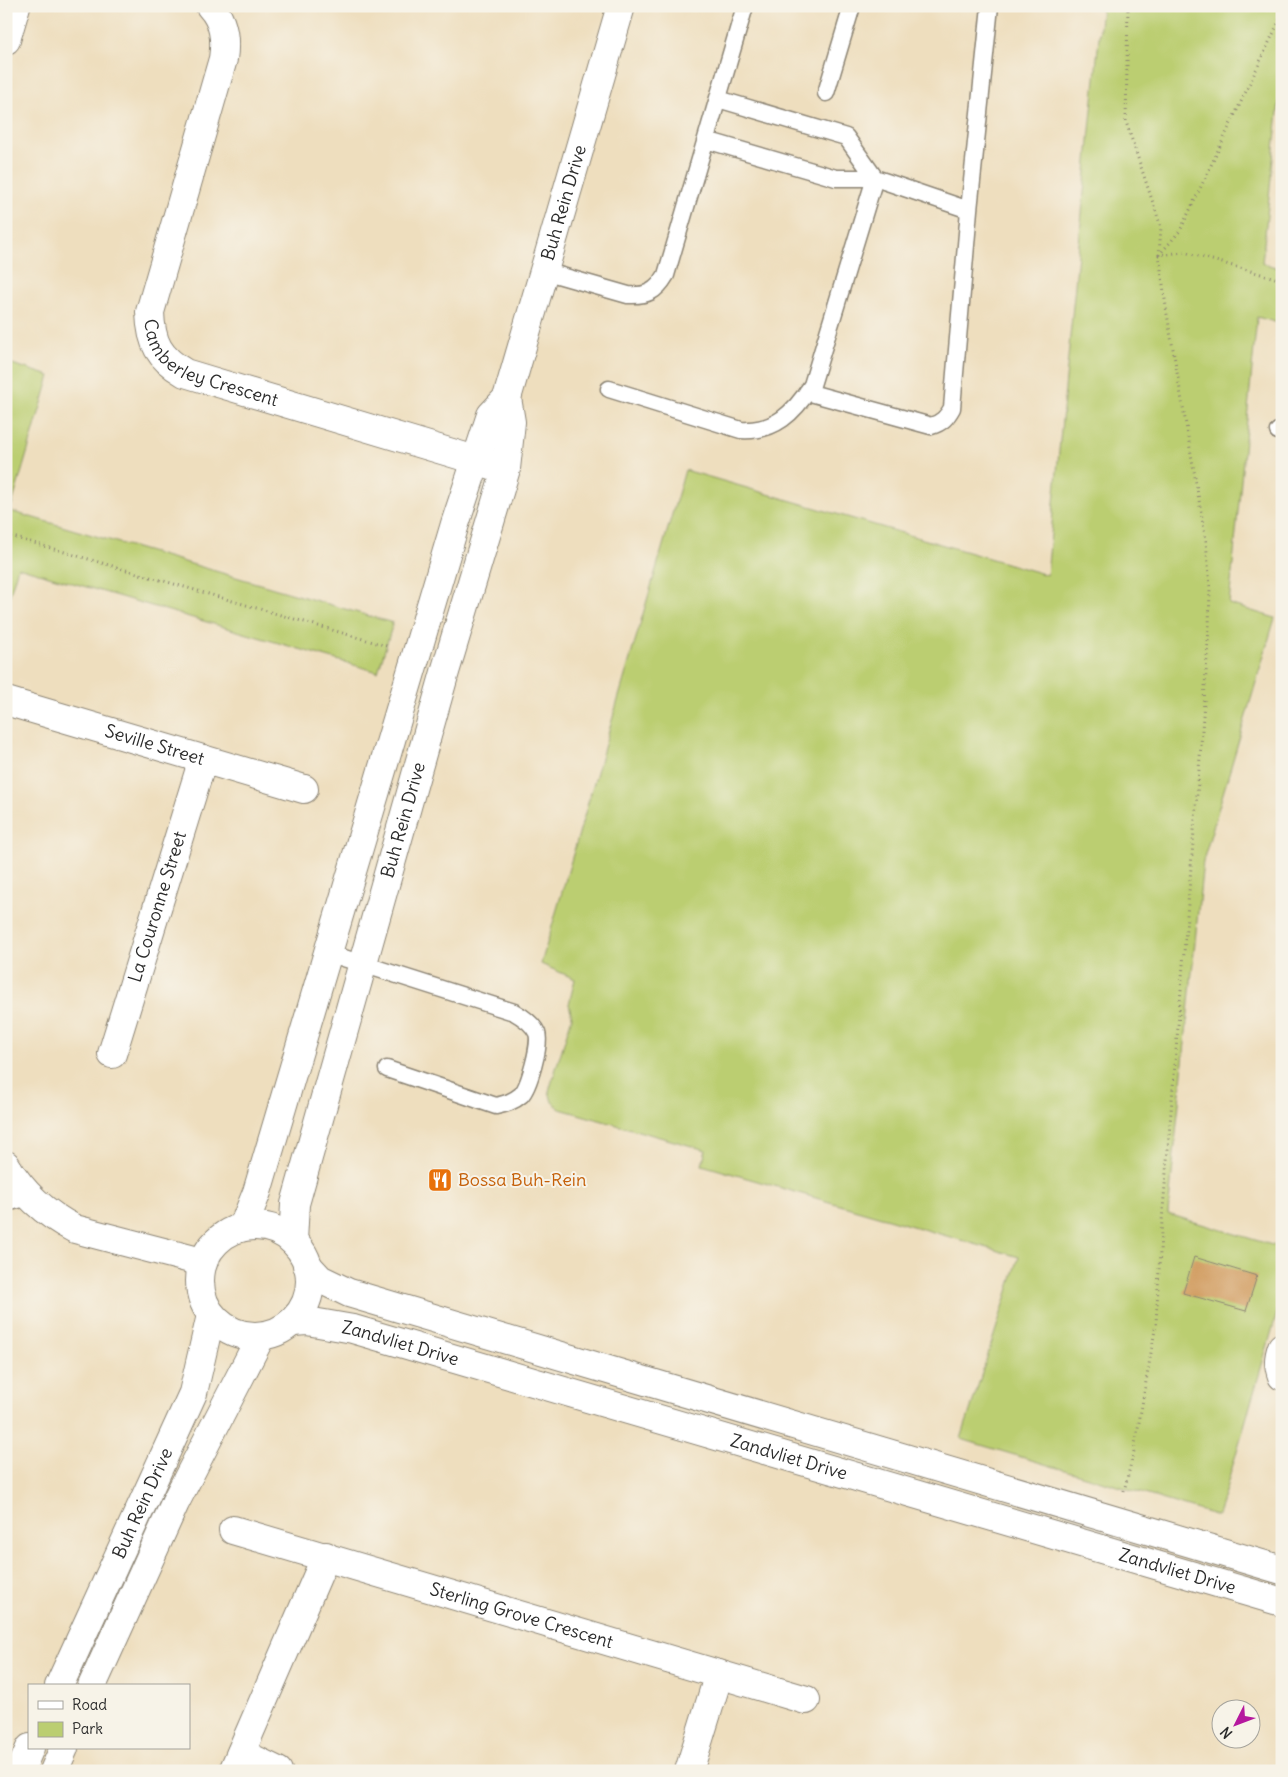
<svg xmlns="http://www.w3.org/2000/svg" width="1288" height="1777" viewBox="0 0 1288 1777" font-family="Delius,sans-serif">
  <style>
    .green { fill: #bbce71; stroke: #737c4e }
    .building { fill: #d19c60 }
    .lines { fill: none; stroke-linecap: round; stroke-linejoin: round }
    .lane-casing { stroke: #8c8474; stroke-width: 19 }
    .street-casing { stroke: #8c8474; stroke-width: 30 }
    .path { stroke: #8c8474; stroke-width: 3; stroke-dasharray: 1 4; stroke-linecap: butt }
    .lane { stroke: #fff; stroke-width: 16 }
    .street { stroke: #fff; stroke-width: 28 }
    .labels { text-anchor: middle; stroke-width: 4; stroke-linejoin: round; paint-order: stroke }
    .street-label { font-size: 18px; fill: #2b2b2b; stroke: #f7f3e8 }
    .food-label { font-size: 18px; fill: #c56008; stroke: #f7f3e8; text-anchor: start }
  </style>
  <rect width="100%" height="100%" fill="#f7f3e8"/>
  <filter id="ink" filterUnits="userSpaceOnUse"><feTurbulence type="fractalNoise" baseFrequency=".02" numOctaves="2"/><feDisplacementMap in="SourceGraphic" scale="10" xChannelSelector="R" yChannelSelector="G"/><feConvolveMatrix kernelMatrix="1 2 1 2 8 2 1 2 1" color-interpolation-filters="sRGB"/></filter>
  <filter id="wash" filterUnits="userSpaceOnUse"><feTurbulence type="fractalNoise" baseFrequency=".0096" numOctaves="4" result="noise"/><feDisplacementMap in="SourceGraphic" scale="20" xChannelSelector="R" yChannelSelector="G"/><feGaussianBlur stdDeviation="1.12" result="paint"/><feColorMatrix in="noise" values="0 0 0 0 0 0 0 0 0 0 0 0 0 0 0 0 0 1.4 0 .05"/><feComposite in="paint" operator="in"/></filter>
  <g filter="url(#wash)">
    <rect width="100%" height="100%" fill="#eedebe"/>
    <path class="green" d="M 1102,6 L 1282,6 L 1282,94 L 1280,93 L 1262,263 L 1282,269 L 1282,324 L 1257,317 L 1229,604 L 1275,618 L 1203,861 L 1168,1214 L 1282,1248 L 1282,1296 L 1218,1516 L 961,1439 L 1019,1257 L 702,1165 L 706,1150 L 560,1109 L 552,1102 L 549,1091 L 572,1017 L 569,1004 L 575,979 L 541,964 L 685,470 L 1047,575 Z
      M 6,362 L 50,376 L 10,511 L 393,623 L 378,672 L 18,567 L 6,607 Z"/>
    <g id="blocks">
      <path class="building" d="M 1194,1257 L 1257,1276 L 1246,1311 L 1183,1293 Z"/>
    </g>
  </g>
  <g filter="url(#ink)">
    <use href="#blocks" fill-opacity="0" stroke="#8c8474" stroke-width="1"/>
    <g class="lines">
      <defs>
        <path id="lane" d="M 826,93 L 852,6
          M 718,99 L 846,137 L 875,178
          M 706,140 L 836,178 L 875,178 L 969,210
          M 544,271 L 628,295 C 647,296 656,292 666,275 L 745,6
          M 609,389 L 741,430 C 775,432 794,413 812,385 L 875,178
          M 807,392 L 931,426 C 942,423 947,417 952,408 L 969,210 L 990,6
          M 1278,431 L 1282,432
          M 328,953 L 514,1012 C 523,1017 533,1024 537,1033 C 541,1044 529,1087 521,1095 C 513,1102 505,1104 496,1106 L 387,1069
          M 6,1203 L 30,1197"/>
        <g id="street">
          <path id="s1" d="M 210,6 C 224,21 226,39 223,59 L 150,312 C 151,343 159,358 185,373 L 492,465"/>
          <path d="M 6,40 L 16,6"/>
          <path id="s2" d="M 6,701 L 304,789"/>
          <path id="s3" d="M 112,1054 L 203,759"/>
          <path d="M 6,1165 C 23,1194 46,1214 75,1229 L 202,1262"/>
          <circle cx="255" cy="1281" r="55"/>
          <path id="s4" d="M 243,1227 L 257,1192 L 455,524 L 491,415 L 507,398 L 621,6"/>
          <path id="s5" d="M 293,1241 L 295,1204 L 445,672 L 506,469 L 511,422 L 507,398"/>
          <path d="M 307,1265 L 320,1279 L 349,1293 L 1282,1570"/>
          <path id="s6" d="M 293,1322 L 307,1321 L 353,1329 L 1282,1602"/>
          <path d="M 1282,1347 C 1278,1358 1278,1365 1282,1376"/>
          <path id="s7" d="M 233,1530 L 806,1700"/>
          <path id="s8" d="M 59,1686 L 193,1393 L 211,1315"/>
          <path d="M 92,1686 L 175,1503 L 261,1336"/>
          <path d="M 241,1753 L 278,1771"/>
          <path d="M 20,1771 L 30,1748"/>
          <path d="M 54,1771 L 64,1748"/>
          <path d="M 233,1771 L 326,1556"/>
          <path d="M 689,1771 L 719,1674"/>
        </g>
      </defs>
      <use href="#lane" class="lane-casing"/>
      <use href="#street" class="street-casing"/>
      <path class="path" d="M 1282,15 L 1180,231 L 1159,255 L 1184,252 L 1282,280
        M 6,535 L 387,646
        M 1124,1491 L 1134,1451 L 1156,1324 L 1161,1234 L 1201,745 L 1209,628 L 1210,587 L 1206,541 L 1167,314 L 1159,255 L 1161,227 L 1126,122 L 1128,6"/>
      <use href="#lane" class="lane"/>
      <use href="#street" class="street"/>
    </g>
  </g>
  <defs>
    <symbol id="restaurant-square" viewBox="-11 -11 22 22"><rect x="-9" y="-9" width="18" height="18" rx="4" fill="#e8710a" stroke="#f7f3e8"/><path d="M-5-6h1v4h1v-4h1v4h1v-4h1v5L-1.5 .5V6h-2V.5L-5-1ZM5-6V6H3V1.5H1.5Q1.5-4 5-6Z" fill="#fff"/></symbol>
  </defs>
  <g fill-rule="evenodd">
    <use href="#restaurant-square" x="426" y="1166" width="28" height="28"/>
  </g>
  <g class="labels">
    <g class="street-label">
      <text dy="6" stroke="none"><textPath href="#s4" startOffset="1076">Buh Rein Drive</textPath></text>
      <text dy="6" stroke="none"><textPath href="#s1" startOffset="409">Camberley Crescent</textPath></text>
      <text dy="6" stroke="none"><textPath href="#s2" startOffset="155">Seville Street</textPath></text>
      <text dy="6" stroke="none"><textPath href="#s5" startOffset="436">Buh Rein Drive</textPath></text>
      <text dy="6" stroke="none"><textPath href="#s3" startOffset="154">La Couronne Street</textPath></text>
      <text dy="6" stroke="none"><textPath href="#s6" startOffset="110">Zandvliet Drive</textPath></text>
      <text dy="6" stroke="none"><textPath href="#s6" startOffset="515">Zandvliet Drive</textPath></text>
      <text dy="6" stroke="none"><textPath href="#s8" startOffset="201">Buh Rein Drive</textPath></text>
      <text dy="6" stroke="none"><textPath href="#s6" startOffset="920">Zandvliet Drive</textPath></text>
      <text dy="6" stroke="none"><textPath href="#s7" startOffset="301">Sterling Grove Crescent</textPath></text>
    </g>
    <g class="food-label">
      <text x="458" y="1186">Bossa Buh-Rein</text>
    </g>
  </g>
  <rect width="1288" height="1777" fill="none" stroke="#f7f3e8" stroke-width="25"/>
  <rect x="28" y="1684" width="162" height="65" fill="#f7f3e8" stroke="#a5a39c"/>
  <rect x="38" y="1701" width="25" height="8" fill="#ffffff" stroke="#a5a39c"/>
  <text x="72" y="1710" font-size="15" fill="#2b2b2b">Road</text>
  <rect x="38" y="1722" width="25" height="15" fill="#bbce71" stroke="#a5a39c"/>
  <text x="72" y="1734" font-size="15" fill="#2b2b2b">Park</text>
  <g transform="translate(1236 1724) rotate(228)"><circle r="24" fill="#f7f3e8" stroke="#a5a39c"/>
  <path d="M0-4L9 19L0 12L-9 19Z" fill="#b5179e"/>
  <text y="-8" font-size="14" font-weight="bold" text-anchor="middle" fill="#2b2b2b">N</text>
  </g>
</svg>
